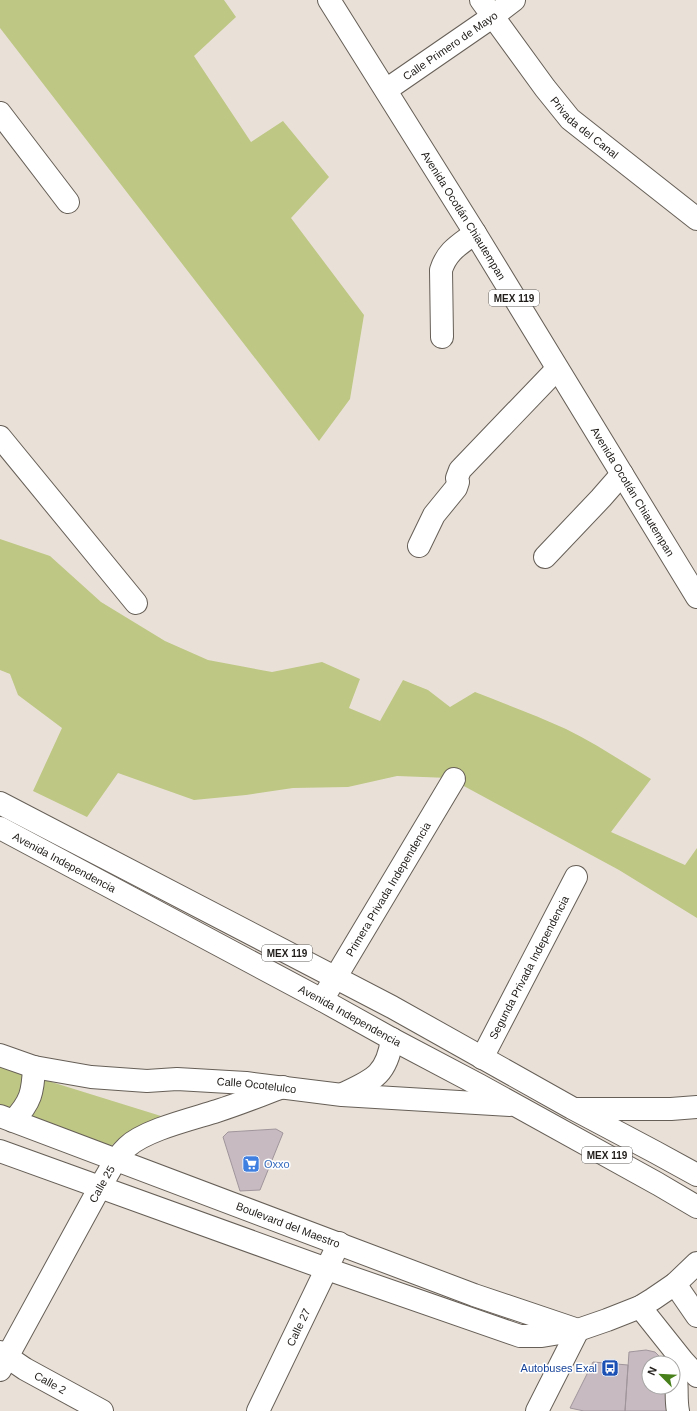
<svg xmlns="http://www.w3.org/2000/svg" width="697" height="1411" viewBox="0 0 697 1411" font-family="Helvetica,sans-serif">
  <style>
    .green { fill: #bec784 }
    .building { fill: #c7bbc1; stroke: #a0959b }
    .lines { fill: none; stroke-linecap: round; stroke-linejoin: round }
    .minor-casing { stroke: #665f57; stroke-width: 24 }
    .major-casing { stroke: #665f57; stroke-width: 24 }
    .minor { stroke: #fff; stroke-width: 22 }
    .major { stroke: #fff; stroke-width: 22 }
    .labels { text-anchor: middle; stroke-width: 3; stroke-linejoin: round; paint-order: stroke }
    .shield { fill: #fff; stroke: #62605e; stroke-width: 1 }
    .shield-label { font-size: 10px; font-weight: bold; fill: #1f1c19 }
    .street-label { font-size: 11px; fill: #1f1c19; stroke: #fff }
    .shop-label { font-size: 11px; fill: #366cbe; stroke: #fff; text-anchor: start }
    .transit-label { font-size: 11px; fill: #164399; stroke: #fff; text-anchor: end }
  </style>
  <rect width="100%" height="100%" fill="#e9e1d8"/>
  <path class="green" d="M 0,0 L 224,0 L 236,17 L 194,56 L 251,142 L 283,121 L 329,177 L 291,218 L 364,315 L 350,399 L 319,441 L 0,28 Z
    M 0,539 L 50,556 L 101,602 L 165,641 L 208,660 L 272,672 L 322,662 L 360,679 L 349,708 L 380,721 L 403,680 L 428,690 L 450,707 L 475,692 C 505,704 536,715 566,729 C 595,743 623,762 651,779 L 611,832 L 685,865 L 697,848 L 697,918 L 619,870 L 449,778 L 397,776 L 348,787 L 293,788 L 246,795 L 194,800 L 118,773 L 87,817 L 33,791 L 62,728 L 18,695 L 10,674 L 0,670 Z
    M 0,1066 L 161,1116 L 121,1137 L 110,1147 L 0,1107 Z"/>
  <path class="building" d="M 276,1129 L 283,1133 L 260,1190 L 240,1191 L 223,1137 L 228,1132 Z
    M 646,1350 L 655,1352 L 663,1360 L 664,1363 L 649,1363 L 649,1387 L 668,1387 L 667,1411 L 625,1411 L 629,1352 Z
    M 593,1362 L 628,1365 L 625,1411 L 584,1411 L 570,1408 Z"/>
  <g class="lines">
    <defs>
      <g id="minor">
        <path id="s1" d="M 481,0 L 545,88 L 570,119 L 697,219"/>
        <path id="s2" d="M 386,90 L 492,17 L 514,0"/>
        <path d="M 0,113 L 68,202"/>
        <path d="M 442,337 L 441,270 C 447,251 459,245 475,233"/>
        <path d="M 0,437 L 136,603"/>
        <path d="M 419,546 L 434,515 L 456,488 L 458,482 L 457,478 L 460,470 L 557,369"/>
        <path d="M 545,557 L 601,498 L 622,474"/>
        <path id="s3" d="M 322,1000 L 454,779"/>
        <path id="s4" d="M 482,1058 L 576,877"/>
        <path d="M 0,1151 L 327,1269 L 520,1336 L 542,1336 L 578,1330"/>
        <path d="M 675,1284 L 697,1316"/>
        <path d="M 640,1307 L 683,1361 L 697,1376"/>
        <path id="s5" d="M 0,1352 L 25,1369 L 102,1411"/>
        <path d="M 673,1368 C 679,1381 675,1397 678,1411"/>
        <path id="s6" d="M 0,1370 L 100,1187 C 108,1174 115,1158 127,1147 C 145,1130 192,1119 217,1111 C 239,1104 261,1095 283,1087"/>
        <path id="s7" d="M 258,1411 L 339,1243"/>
        <path d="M 537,1411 L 578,1330"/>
      </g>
      <g id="major">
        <path id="s8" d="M 329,0 L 475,233 L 697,597"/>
        <path d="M 0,803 L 392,1007 L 572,1108 L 655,1152 L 697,1175"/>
        <path id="s9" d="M 0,828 L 322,1000 L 392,1039 L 479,1085 L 658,1184 L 697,1207"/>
        <path id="s10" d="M 0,1055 L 34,1067 L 91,1077 L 147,1081 L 177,1079 L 246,1083 L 342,1095 L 510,1105"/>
        <path d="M 343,1094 C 373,1080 387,1075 392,1039"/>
        <path d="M 576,1109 L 671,1109 L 697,1107"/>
        <path id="s11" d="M 0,1116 L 474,1295 L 578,1330 L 607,1320 L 640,1307 L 653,1299 L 675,1284 L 697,1263"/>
        <path d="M 13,1121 C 31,1102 33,1092 34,1067"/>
      </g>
    </defs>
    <use href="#minor" class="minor-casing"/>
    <use href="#major" class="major-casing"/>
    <use href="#minor" class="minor"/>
    <use href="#major" class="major"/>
  </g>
  <defs>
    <symbol id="supermarket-square" viewBox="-11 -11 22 22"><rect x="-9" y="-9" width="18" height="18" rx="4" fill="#3f7fe0" stroke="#fff"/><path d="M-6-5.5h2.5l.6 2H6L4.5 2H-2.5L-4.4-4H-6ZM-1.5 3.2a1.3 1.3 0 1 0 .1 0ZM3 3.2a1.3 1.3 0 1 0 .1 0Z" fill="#fff"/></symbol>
    <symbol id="bus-square" viewBox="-11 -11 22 22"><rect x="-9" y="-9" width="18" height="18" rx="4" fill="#1a4fb4" stroke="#fff"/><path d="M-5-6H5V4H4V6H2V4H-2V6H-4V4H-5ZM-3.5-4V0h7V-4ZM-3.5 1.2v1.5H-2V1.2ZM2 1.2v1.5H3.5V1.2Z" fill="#fff"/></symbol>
  </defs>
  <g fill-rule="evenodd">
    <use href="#supermarket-square" x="241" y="1154" width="20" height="20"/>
    <use href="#bus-square" x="600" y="1358" width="20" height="20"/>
  </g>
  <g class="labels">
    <g class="shield">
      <rect x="489" y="290" width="50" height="16" rx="3"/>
      <rect x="262" y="945" width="50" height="16" rx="3"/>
      <rect x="582" y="1147" width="50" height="16" rx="3"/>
    </g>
    <g class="shield-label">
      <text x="514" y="302">MEX 119</text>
      <text x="287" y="957">MEX 119</text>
      <text x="607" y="1159">MEX 119</text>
    </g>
    <g class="street-label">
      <text dy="4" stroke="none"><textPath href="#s2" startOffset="78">Calle Primero de Mayo</textPath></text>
      <text dy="4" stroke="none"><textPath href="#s1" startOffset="165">Privada del Canal</textPath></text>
      <text dy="4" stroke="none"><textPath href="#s8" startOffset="254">Avenida Ocotlán Chiautempan</textPath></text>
      <text dy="4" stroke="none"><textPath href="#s8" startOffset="578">Avenida Ocotlán Chiautempan</textPath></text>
      <text dy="4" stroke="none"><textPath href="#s9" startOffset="73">Avenida Independencia</textPath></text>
      <text dy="4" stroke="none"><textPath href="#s3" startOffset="129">Primera Privada Independencia</textPath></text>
      <text dy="4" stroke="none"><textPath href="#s4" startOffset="102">Segunda Privada Independencia</textPath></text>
      <text dy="4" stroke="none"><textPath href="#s9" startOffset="397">Avenida Independencia</textPath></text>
      <text dy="4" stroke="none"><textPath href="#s10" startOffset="260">Calle Ocotelulco</textPath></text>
      <text dy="4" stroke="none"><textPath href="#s6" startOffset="212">Calle 25</textPath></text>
      <text dy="4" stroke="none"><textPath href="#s11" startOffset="308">Boulevard del Maestro</textPath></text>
      <text dy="4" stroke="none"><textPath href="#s7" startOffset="93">Calle 27</textPath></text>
      <text dy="4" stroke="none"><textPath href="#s5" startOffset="59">Calle 2</textPath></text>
    </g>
    <g class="shop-label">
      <text x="264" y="1168">Oxxo</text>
    </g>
    <g class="transit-label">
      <text x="597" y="1372">Autobuses Exal</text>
    </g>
  </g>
  <g transform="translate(661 1375) rotate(294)"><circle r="19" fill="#ffffff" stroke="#a5a4a3"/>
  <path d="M0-3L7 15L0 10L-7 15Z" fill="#48811b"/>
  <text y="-6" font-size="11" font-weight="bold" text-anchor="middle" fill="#1f1c19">N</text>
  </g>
</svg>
